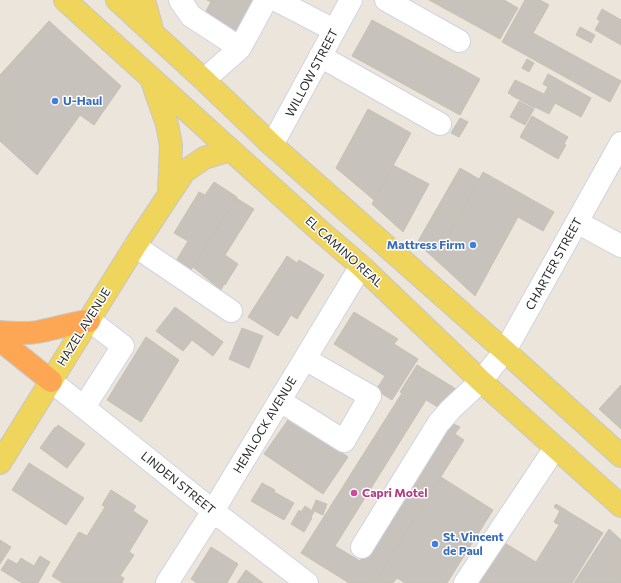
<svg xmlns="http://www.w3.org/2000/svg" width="621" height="583" viewBox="0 0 621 583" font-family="Commissioner,sans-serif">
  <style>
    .building { fill: #c7c2bb; stroke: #c7c1b5 }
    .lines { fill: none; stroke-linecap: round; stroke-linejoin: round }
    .minor-casing { stroke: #d1d3e2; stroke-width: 24 }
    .major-casing { stroke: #c7c7c7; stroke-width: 24 }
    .highway-casing { stroke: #c7c7c7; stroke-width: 24 }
    .minor { stroke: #fff; stroke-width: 22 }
    .major { stroke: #f0d55c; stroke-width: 22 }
    .highway { stroke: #fda755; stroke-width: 22 }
    .shop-dot { fill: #3f7fe0; stroke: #fff; stroke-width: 1.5 }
    .hotel-dot { fill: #d1479c; stroke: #fff; stroke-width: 1.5 }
    .labels { text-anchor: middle; stroke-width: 3; stroke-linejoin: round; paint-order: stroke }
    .street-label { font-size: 12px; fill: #292929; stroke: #fff }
    .shop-label { font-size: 12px; font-weight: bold; fill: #366cbe; stroke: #fff; text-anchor: start }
    .hotel-label { font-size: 12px; font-weight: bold; fill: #b23c85; stroke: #fff; text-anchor: start }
  </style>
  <rect width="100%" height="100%" fill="#ece5db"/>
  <path class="building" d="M 207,0 L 251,0 L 261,5 L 242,40 L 202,18 L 211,2 Z
    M 429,0 L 504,0 L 518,8 L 500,39 Z
    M 525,0 L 540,0 L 549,5 L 533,33 L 621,81 L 610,102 L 502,42 Z
    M 602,9 L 621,20 L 621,45 L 595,30 L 600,21 L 597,19 Z
    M 372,20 L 480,79 L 460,115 L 352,56 Z
    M 49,21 L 121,86 L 94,125 L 80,115 L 37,175 L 0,141 L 0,75 Z
    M 580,27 L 595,35 L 591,43 L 576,35 Z
    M 527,59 L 534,63 L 529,72 L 522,68 Z
    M 548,74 L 591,98 L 581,117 L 555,103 L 549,114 L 535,107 L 535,108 L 511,95 L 511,94 L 508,93 L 515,80 L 544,94 L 548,87 L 543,84 Z
    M 519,101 L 534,109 L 525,125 L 510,117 Z
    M 368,109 L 411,133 L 374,200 L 336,168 Z
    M 532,116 L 568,137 L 564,144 L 566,145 L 558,159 L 520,137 Z
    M 460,118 L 468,122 L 459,137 L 451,133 Z
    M 393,165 L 429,184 L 403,232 L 372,204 Z
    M 460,168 L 479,179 L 436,260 L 417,243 Z
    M 483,172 L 554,212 L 543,231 L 518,217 L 475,296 L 436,260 Z
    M 214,182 L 237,197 L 191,270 L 176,261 L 188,241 L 174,233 L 199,192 L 205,195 Z
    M 236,198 L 254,209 L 225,255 L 238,264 L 225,285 L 224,284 L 221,290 L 193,267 Z
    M 287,256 L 297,263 L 299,260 L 324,275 L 297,319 L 291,315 L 278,336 L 248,317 Z
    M 175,307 L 223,342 L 213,356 L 192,340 L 183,351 L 156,331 Z
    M 354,312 L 398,339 L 394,344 L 418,359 L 392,400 L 376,390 L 385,376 L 334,344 Z
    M 242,328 L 263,336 L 249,368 L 229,359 Z
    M 146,337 L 179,360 L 141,422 L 107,400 Z
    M 417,365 L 456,389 L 443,410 L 426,400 L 335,546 L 360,561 L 445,427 L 449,429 L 452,423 L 460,427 L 455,434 L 464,440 L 374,583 L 349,583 L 301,553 L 402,393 L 400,392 Z
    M 621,385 L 621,429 L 599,409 Z
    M 290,417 L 348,457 L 323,494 L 264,454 Z
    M 58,425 L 85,444 L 67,468 L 40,448 L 55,427 L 56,428 Z
    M 29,463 L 84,498 L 66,525 L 12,490 Z
    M 441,477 L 493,510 L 447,583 L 405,583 L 397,578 L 393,583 L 374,583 Z
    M 262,483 L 275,490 L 274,492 L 294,503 L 284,520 L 251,501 Z
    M 111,490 L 136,506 L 133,511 L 148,521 L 129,552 L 134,555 L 120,576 L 124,578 L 122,583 L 63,583 L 52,576 L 79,532 L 87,536 L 105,507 L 102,505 Z
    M 316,500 L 327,504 L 323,515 L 312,510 Z
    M 556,504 L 603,533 L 572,583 L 478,583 L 503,542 L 536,562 L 559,525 L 554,522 L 560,511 L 554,507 Z
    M 305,506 L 314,512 L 311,517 L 312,518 L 304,532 L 291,524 L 299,510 L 301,512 Z
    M 609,529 L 621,540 L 621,583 L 574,583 Z
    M 0,540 L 11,547 L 0,564 Z
    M 211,547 L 238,564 L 227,583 L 197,583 L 191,579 Z
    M 40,556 L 50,562 L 38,583 L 22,583 L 1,570 L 8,559 L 17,564 L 21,558 L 34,566 Z
    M 246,570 L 263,583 L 237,583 Z"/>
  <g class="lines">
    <defs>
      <path id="minor" d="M 180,0 L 191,16 L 240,48
        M 276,0 L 334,30
        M 386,0 L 459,41
        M 320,56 L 440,124
        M 204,80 L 240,48 L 266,0
        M 272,145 L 351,0
        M 577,222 L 621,246
        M 135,246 L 231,311
        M 51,381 L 213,511 L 307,583
        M 280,401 L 344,441 L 370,396 L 305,359
        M 84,407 L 123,346 L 97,326 L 89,321
        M 362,547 L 438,424 L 450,410 L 481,381 L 505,351 L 621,143
        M 167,583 L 213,511 L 361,266
        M 465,583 L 555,448"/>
      <path id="major" d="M 65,0 L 319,230 L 361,266 L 481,381 L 621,506
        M 117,0 L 204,80 L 272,145 L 505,351 L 621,456
        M 144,0 L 153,33
        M 152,81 L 167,124 L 171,145 L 169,192
        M 0,463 L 135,246 L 184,172 L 204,158 L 230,150"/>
      <path id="highway" d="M 0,332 C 12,333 25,334 37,332 C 55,329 71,323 89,321
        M 0,340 L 51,381"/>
    </defs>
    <use href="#minor" class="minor-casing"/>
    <use href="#major" class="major-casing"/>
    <use href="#highway" class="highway-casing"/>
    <use href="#minor" class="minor"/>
    <use href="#major" class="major"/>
    <use href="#highway" class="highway"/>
  </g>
  <g class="shop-dot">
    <circle cx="55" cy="101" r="4"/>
    <circle cx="473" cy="245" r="4"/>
    <circle cx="435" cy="544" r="4"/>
  </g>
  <circle class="hotel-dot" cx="354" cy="493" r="4"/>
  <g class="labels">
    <g class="street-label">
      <text transform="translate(312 73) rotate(-62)" y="4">WILLOW STREET</text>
      <text transform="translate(344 252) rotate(42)" y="4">EL CAMINO REAL</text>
      <text transform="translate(554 264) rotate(-61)" y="4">CHARTER STREET</text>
      <text transform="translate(84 327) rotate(-58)" y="4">HAZEL AVENUE</text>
      <text transform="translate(265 425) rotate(-59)" y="4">HEMLOCK AVENUE</text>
      <text transform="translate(178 483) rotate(39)" y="4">LINDEN STREET</text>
    </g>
    <g class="shop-label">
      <text x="63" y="105">U-Haul</text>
      <text x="465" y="249" text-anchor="end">Mattress Firm</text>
      <text x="443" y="541">St. Vincent<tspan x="443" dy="14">de Paul</tspan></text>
    </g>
    <g class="hotel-label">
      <text x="362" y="497">Capri Motel</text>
    </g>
  </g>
</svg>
